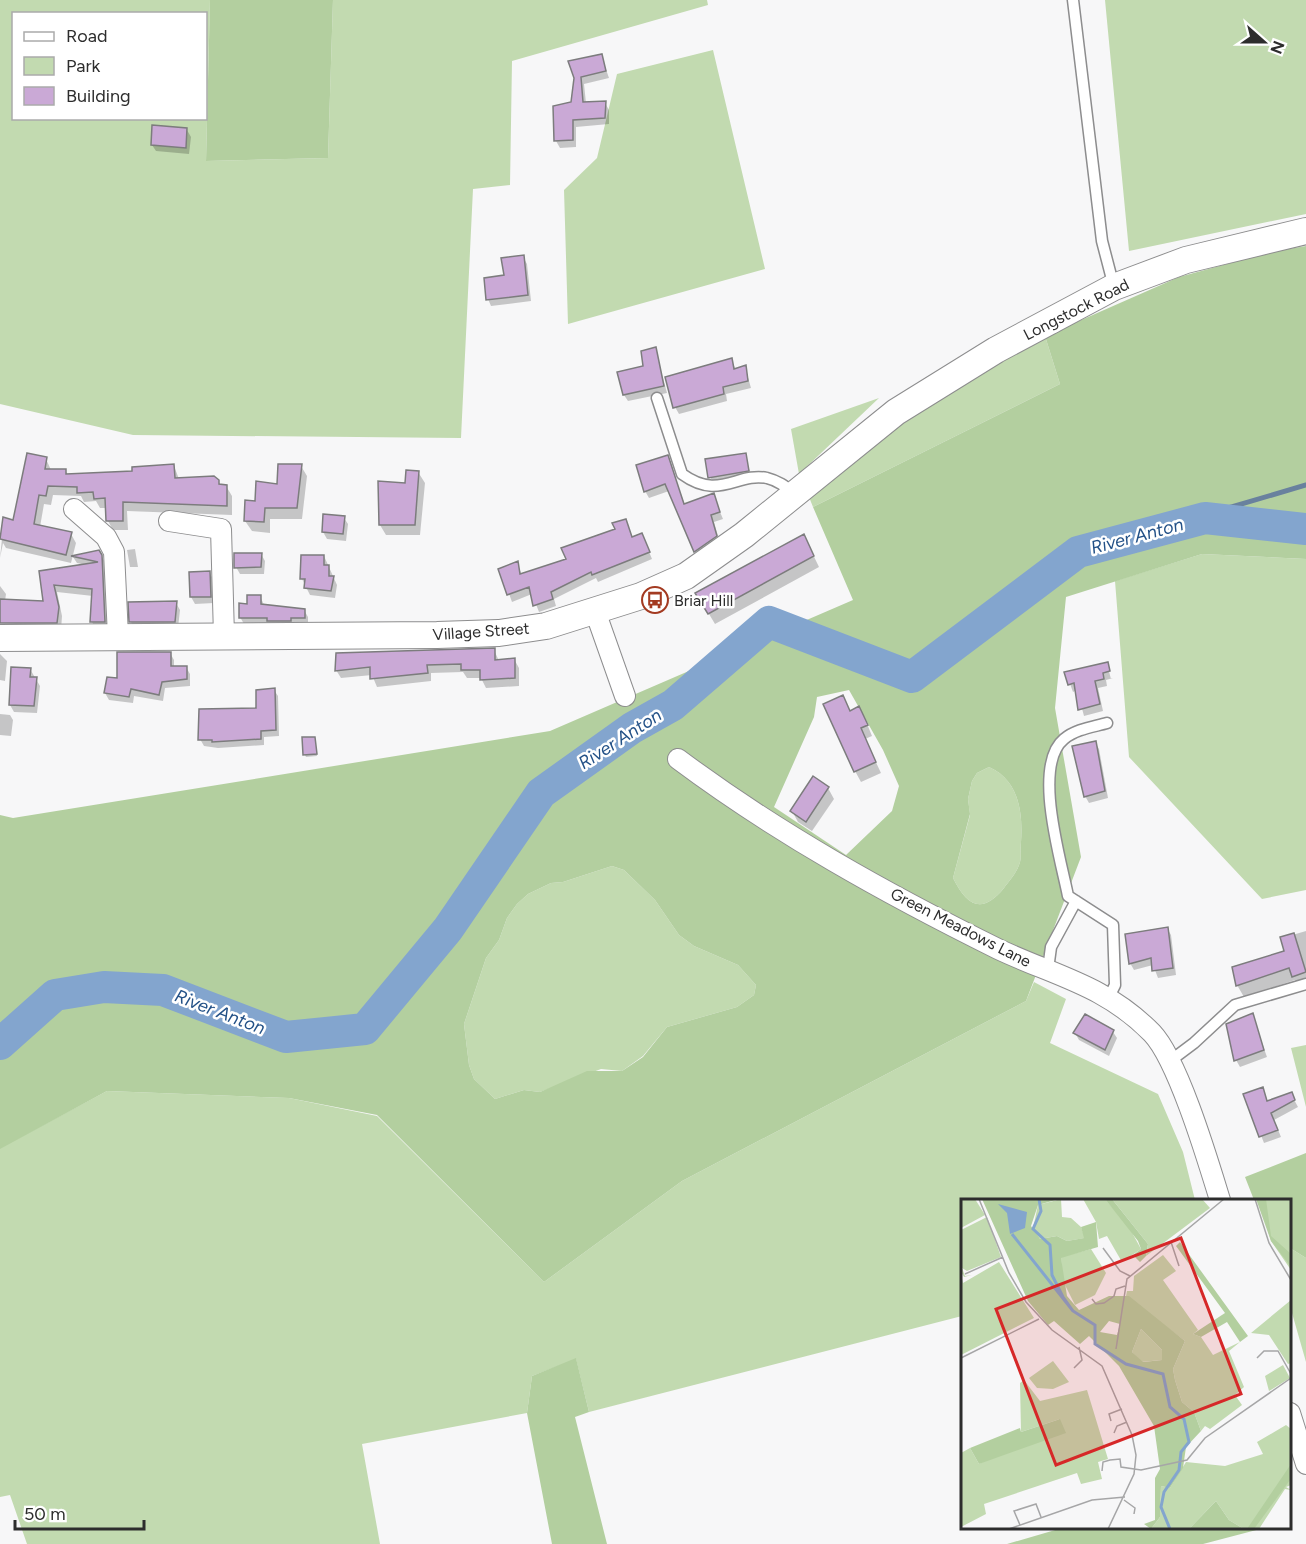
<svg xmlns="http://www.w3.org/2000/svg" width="1306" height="1544" viewBox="0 0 1306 1544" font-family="Figtree,sans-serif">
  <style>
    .green { fill: #c2dab0; fill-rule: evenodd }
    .forest { fill: #b3cf9f; fill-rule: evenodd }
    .shadow { fill: #0003 }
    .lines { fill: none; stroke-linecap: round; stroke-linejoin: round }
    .stream { stroke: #69819e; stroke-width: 5 }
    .river { stroke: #83a5ce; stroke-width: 32 }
    .building { fill: #caa9d6; stroke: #7c7c7d; stroke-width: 1.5 }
    .service-casing { stroke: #8d8d8e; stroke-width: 13 }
    .minor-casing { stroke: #8d8d8e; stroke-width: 22 }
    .tertiary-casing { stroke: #8d8d8e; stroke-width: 28 }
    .service { stroke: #fff; stroke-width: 10 }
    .minor { stroke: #fff; stroke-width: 20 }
    .tertiary { stroke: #fff; stroke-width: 26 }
    .labels { text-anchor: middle; stroke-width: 5; stroke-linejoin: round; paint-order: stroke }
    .street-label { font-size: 16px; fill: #2d2d2d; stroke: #fff }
    .poi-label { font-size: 16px; fill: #2d2d2d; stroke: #fff; text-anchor: start }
    .water-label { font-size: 18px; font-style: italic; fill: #235187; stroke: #fff }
    .inset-river { fill: none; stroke: #83a5ce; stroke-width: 3 }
    .inset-road { fill: none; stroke: #a6a6a7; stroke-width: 1.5 }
    .view { fill: #d62828; fill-opacity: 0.15; stroke: #d62828; stroke-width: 3 }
    .inset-edge { fill: none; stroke: #2d2d2d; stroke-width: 3 }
  </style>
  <rect width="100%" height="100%" fill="#f7f7f8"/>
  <path class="green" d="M 0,0 L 210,0 L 206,161 L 328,158 L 333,0 L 707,0 L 708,5 L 512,61 L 510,185 L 473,189 L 461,438 L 133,435 L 0,404 ZM 14,14 L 206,14 L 206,118 L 14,118 Z
    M 1105,0 L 1306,0 L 1306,214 L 1129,251 Z
    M 713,50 L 765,269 L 568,324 L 564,190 L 597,158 L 617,74 Z
    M 1045,336 L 1060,384 L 813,507 L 809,497 L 826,477 L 975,371 Z
    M 879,398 L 799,474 L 791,429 Z
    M 1202,554 L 1306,559 L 1306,890 L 1262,899 L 1129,757 L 1115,581 Z
    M 989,767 C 1019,780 1023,813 1021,842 C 1020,850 1022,859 1019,865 C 1016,874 1009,881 1004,888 C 982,915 967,906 953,878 L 970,815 L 968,799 L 972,781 L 977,773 Z
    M 612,866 L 624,870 L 655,900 L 679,935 L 694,946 L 738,965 L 756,985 L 754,995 L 737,1007 L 667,1027 L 643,1056 L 622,1071 L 601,1069 L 540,1092 L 524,1090 L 495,1099 L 474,1079 L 469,1065 L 464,1024 L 486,958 L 499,940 L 507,918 L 517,904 L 528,894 L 551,883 L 563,882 Z
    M 1034,982 L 1066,999 L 1050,1043 L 1158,1094 L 1183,1152 L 1195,1200 L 962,1200 L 962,1316 L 589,1412 L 576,1359 L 532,1376 L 527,1413 L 362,1444 L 380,1544 L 27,1544 L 10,1495 L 0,1497 L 0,1148 L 107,1091 L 289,1098 L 377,1116 L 544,1282 L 682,1181 L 1026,1001 Z
    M 1306,1045 L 1306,1107 L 1291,1048 Z
    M 1290,1248 L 1306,1258 L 1306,1362 L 1290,1306 Z"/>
  <path class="forest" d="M 210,0 L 333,0 L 328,158 L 206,161 Z
    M 1306,246 L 1306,559 L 1202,554 L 1066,597 L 1055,708 L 1081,857 L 1026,1001 L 682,1181 L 544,1282 L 377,1115 L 289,1098 L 107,1091 L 0,1149 L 0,815 L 13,818 L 550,731 L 853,600 L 813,507 L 1060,384 L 1045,336 L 1179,277 L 1271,252 ZM 849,690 L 883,750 L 899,786 L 892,811 L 846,855 L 774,807 L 814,717 L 817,697 ZM 989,767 C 1019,780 1023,813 1021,842 C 1020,850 1022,858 1019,865 C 1016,874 1009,881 1004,888 C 982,915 967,906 953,878 L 970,814 L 968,799 L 972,781 L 977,773 ZM 612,866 L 624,870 L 655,900 L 679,935 L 694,946 L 738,965 L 756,985 L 754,995 L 737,1007 L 667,1027 L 643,1057 L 622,1071 L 587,1071 L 540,1092 L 524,1090 L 495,1099 L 474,1079 L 469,1065 L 464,1024 L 486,958 L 499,940 L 507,918 L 517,904 L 528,894 L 551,883 L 563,882 Z
    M 1306,1153 L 1306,1258 L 1290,1248 L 1290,1200 L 1254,1200 L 1245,1177 Z
    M 576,1358 L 589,1412 L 575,1417 L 607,1544 L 552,1544 L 527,1413 L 532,1376 Z
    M 1062,1528 L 1264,1528 L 1203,1544 L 1007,1544 Z"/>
  <path class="shadow" d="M 601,55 L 609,78 L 584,84 L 586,103 L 605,103 L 609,110 L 609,124 L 576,127 L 576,147 L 560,148 L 556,141 L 573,104 L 576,78 Z
    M 187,130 L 191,137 L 189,154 L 156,151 L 152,145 Z
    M 523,257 L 527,264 L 531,301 L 491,306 L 488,299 Z
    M 655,349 L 667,393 L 628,401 L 624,395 Z
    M 731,359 L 736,370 L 745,367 L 751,388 L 726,394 L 727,401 L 679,414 L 675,407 Z
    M 745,455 L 751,476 L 713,482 L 710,477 Z
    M 667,457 L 685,505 L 713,495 L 723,519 L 714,522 L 720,543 L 699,558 L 669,491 L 649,498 L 645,491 Z
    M 46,459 L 51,470 L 65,470 L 68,475 L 133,473 L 174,466 L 179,479 L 218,481 L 221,486 L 226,486 L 232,496 L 232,515 L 127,511 L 128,530 L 113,530 L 108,521 L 107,508 L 100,508 L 96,501 L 84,502 L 81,496 L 53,495 L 51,505 L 44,504 L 40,527 L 71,534 L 76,543 L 71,563 L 6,548 L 3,543 L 0,558 L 4,519 L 14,521 Z
    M 301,466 L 307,476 L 302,519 L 270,519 L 270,533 L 252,531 L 245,521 L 257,503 Z
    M 418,472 L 425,483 L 420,535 L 386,535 L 380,525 L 407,484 Z
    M 324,516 L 344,518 L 348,524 L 346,541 L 327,539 L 323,532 Z
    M 625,521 L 632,538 L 645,542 L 652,559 L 598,582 L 596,578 L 554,599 L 556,606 L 539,612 L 532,594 L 512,602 L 500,569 L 517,563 L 522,575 L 568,560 L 617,530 Z
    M 804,536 L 819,567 L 715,624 L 697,594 Z
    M 135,549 L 138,567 L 130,567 L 127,550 Z
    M 99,552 L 106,564 L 109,629 L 96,629 L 92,622 L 93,596 L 57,592 L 62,616 L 61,630 L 20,630 L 17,624 L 0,623 L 0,586 L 6,594 L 5,601 L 45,603 L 40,572 L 86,565 L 77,563 L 73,557 Z
    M 261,554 L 265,561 L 264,574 L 240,574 L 236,567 Z
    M 324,556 L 337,585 L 335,598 L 310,595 L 302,579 Z
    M 209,572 L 213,579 L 214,603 L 195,604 L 191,597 Z
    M 260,596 L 264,605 L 304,610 L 308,617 L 308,624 L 244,624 L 240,617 Z
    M 176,603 L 180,610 L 178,628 L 135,629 L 131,622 Z
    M 494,650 L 499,661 L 514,659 L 519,668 L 519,686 L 486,688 L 481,678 L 467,678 L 463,672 L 431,673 L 431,681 L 377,687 L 372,675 L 341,678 L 336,670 Z
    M 170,653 L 174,660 L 174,668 L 186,667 L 190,674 L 190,686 L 165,688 L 163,701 L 134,696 L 133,703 L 109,700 L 105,693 L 119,680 Z
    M 0,654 L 7,661 L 5,681 L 0,680 Z
    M 1107,664 L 1111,679 L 1113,678 L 1106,680 L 1107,686 L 1098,688 L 1103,711 L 1084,716 L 1077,690 L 1073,692 L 1066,673 Z
    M 30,669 L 40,686 L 37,713 L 14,712 L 10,705 Z
    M 274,690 L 278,696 L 279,736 L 264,737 L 264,745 L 218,748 L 204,746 L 200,739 L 257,709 Z
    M 850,712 L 865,719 L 872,736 L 865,739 L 881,773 L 861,782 L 855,771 Z
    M 0,714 L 10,715 L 13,720 L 11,736 L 0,735 Z
    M 314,738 L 317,756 L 306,757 L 305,755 Z
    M 1095,742 L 1099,749 L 1108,798 L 1089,803 L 1085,796 Z
    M 828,788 L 834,799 L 812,831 L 798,822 L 792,811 Z
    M 1167,928 L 1171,935 L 1176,975 L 1158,978 L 1153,965 L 1134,970 L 1130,963 Z
    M 1306,931 L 1306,986 L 1300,988 L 1295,980 L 1244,997 L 1237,985 L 1286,952 L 1282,938 Z
    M 1252,1015 L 1267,1057 L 1240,1067 L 1236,1060 Z
    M 1113,1032 L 1117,1038 L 1109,1056 L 1079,1040 L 1075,1033 Z
    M 1263,1088 L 1268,1102 L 1291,1094 L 1298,1107 L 1274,1120 L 1281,1137 L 1264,1143 L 1245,1095 Z"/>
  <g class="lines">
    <path class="stream" d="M 1078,552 L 1306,485"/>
    <path class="river" d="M 0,1044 L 55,995 L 104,987 L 163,990 L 286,1037 L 365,1029 L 448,929 L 541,793 L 632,728 L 673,705 L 769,622 L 912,677 L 1078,552 L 1205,518 L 1306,529"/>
  </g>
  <path class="building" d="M 602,54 L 606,71 L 581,77 L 583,102 L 606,101 L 605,118 L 573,120 L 573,140 L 554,141 L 553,106 L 571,102 L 574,78 L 568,61 Z
    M 152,125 L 187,128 L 186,148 L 151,145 Z
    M 524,255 L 528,295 L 486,300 L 484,278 L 504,275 L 501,258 Z
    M 656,347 L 664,386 L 623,395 L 617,372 L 643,366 L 641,351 Z
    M 732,358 L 734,369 L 746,365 L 748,381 L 723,387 L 724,394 L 673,408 L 665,377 Z
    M 27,453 L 47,457 L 45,469 L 66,469 L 66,474 L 132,471 L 132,467 L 174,464 L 175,478 L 214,476 L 219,480 L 219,484 L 227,485 L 227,506 L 123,502 L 123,521 L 106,521 L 105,498 L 94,499 L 93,492 L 77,493 L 77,487 L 48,486 L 46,496 L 39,495 L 34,524 L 72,532 L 66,555 L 0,539 L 3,517 L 13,520 Z
    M 746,453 L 749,471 L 708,478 L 705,459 Z
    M 668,455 L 684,504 L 714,493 L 720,512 L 711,515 L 717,536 L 694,552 L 665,484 L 644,492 L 636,465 Z
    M 278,464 L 302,464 L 297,508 L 265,508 L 264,522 L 244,521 L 245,500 L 255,501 L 256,481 L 277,484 Z
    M 406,470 L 419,471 L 415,525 L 379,525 L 378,481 L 405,483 Z
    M 323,514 L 345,516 L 343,534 L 322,532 Z
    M 626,519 L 632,537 L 642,533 L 650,552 L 592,575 L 591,572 L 551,592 L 553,599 L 533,606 L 529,587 L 507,595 L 498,569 L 518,561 L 520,574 L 566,559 L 561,548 L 615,529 L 612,523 Z
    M 804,534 L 814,556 L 708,614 L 695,593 Z
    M 99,550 L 102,555 L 105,622 L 90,622 L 92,589 L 54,585 L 59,607 L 57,623 L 0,623 L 0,599 L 43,601 L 39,571 L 98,562 L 71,556 Z
    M 234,553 L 262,553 L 261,567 L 234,568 Z
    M 301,555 L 324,555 L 324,565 L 329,565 L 329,576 L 334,576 L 331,591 L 304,588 L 305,579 L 300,579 Z
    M 210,571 L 211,597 L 190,597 L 189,572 Z
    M 247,595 L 261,595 L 261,604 L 305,609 L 305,618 L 291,618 L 291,621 L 267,621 L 267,618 L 239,618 L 239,603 L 247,604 Z
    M 177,601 L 175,622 L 129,622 L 128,602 Z
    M 495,648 L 495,660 L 515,658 L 515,678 L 480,680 L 480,670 L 461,670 L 461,664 L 427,665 L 428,673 L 370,679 L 370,667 L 335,671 L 336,653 Z
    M 117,652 L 171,652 L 171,666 L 187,666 L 187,679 L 162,682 L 159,695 L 131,689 L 129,697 L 104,693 L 107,677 L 117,678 Z
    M 1108,662 L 1110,671 L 1103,673 L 1104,679 L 1095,681 L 1100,704 L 1078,710 L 1074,683 L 1068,685 L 1064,672 Z
    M 11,667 L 31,668 L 30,677 L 37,677 L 34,706 L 9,705 Z
    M 275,688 L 276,730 L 261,731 L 261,739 L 212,742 L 212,740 L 198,740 L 199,709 L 256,708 L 256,690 Z
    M 843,695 L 850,711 L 859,706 L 868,725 L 861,728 L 876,762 L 854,772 L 823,704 Z
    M 302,737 L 315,737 L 317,754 L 303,755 Z
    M 1096,741 L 1105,791 L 1084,797 L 1072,746 Z
    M 813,776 L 829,787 L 806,822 L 790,811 Z
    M 1168,927 L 1173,968 L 1152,971 L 1151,958 L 1129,964 L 1125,934 Z
    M 1294,933 L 1306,972 L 1292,977 L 1289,968 L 1236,986 L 1232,967 L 1284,951 L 1280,937 Z
    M 1253,1013 L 1264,1050 L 1234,1061 L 1226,1024 Z
    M 1085,1014 L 1114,1030 L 1105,1050 L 1073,1033 Z
    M 1263,1087 L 1267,1101 L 1292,1092 L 1295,1100 L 1271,1113 L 1278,1130 L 1259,1137 L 1243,1094 Z"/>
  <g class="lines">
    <defs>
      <path id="service" d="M 1073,0 L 1102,241 L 1114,287
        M 657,398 L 682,474 C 719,501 737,472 767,478 C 779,481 786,487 795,494
        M 1107,723 C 1093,727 1076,729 1064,739 C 1032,765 1061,860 1068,896 L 1113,925 L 1115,985 L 1109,997
        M 1048,969 L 1051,947 L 1076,901
        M 1170,1061 L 1194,1043 L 1235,1005 L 1306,984"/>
      <path id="minor" d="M 74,509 L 106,537 L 114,552 L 118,636
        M 169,521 L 221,529 L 224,636
        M 595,611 L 625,696
        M 678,759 C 777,833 887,894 998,949 C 1055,976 1105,985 1152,1033 C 1178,1060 1208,1161 1220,1200
        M 1290,1413 L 1306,1464"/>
      <path id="tertiary" d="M 0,638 L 437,635 L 499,633 L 546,626 L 641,596 L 686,576 L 744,535 L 896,412 L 996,350 L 1114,287 L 1186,260 L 1306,231"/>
    </defs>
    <use href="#service" class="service-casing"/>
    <use href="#minor" class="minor-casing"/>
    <use href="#tertiary" class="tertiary-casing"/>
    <use href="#service" class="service"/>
    <use href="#minor" class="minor"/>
    <use href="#tertiary" class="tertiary"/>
  </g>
  <defs>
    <symbol id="bus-ring" viewBox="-11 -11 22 22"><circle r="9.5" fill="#fff" stroke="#a33a21" stroke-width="1.5"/><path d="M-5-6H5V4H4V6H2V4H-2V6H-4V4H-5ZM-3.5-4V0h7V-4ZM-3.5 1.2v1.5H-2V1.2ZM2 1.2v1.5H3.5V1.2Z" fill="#a33a21"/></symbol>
  </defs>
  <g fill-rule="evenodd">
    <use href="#bus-ring" x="640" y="585" width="30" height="30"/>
  </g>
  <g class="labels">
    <g class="street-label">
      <text transform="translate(1076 309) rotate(-27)" y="6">Longstock Road</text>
      <text transform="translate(481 631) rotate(-4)" y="6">Village Street</text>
      <text transform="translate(961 927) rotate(27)" y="6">Green Meadows Lane</text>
    </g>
    <g class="poi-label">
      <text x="674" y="606">Briar Hill</text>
    </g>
    <g class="water-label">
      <text transform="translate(1137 536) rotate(-15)" y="6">River Anton</text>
      <text transform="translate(620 739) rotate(-33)" y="6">River Anton</text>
      <text transform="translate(220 1012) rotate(21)" y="6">River Anton</text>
    </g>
  </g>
  <g transform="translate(961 1199)">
    <rect width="330" height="330" fill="#f7f7f8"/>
    <path d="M 0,0 L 14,0 L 24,16 L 0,29 ZM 100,0 L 101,18 L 110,19 L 120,28 L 124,39 L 106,42 L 96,37 L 79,40 L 71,34 L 77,6 ZM 122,0 L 144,0 L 168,28 L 180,50 L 161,63 L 146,37 L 138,40 L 135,23 ZM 151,0 L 241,0 L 249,9 L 185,57 L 187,45 ZM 297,0 L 330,0 L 330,71 L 310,42 ZM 26,18 L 40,58 L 6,72 L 1,69 L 4,77 L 11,76 L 3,78 L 0,73 L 0,31 ZM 130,50 L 145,74 L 134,96 L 114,106 L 101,80 L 100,58 ZM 202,56 L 215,72 L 202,81 L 237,131 L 232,135 L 240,138 L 252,156 L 279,143 L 268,152 L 283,188 L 274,196 L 281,206 L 249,230 L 244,227 L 240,232 L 233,213 L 221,203 L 214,181 L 212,170 L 224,142 L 165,97 L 166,92 L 172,92 L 173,77 ZM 38,63 L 73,119 L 0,156 L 0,75 L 2,84 ZM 330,101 L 330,164 L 327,165 L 308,136 L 290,134 ZM 180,130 L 201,151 L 201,161 L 180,163 L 171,153 ZM 92,162 L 108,183 L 92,190 L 76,189 L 68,179 ZM 322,166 L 329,179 L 308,192 L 304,177 ZM 63,181 L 79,202 L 126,191 L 147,260 L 137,263 L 141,280 L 120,285 L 116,274 L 23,305 L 25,315 L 0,328 L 0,254 L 9,249 L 18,265 L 99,220 L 60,233 L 59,184 ZM 325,226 L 330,230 L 330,286 L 325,288 L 330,291 L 324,290 L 298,330 L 283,330 L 268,321 L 255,302 L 228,330 L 190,330 L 199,318 L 200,287 L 209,289 L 225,263 L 264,267 L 302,255 L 296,243 Z" fill="#c2dab0"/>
    <path d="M 21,0 L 98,0 L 77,6 L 70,27 L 79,40 L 96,37 L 106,42 L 123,39 L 120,28 L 135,23 L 137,48 L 100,59 L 106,97 L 118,111 L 148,97 L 168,97 L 224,142 L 212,170 L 214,181 L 221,203 L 233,213 L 240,232 L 225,248 L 222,269 L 209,289 L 200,287 L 199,318 L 190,330 L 183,325 L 194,321 L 194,279 L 199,270 L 193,227 L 158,167 L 128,137 L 119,145 L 93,122 L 87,126 L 67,102 ZM 148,122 L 159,125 L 156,136 L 139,133 ZM 180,130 L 201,151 L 201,161 L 182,163 L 171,153 ZM 144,0 L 151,0 L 187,45 L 185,57 L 179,63 L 172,56 L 180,50 L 177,42 ZM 295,0 L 305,0 L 310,37 L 329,54 L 330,68 L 310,42 ZM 219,43 L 287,137 L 279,143 L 266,123 L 240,138 L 232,135 L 264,114 L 215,47 ZM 99,220 L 105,234 L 18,265 L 9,249 L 59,229 L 60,233 ZM 330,265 L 329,281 L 293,330 L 286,330 ZM 255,302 L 268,321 L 283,330 L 228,330 Z" fill="#b3cf9f" fill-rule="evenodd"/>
    <path d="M 37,5 L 66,13 L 64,29 L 49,35 L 46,14 Z" fill="#83a5ce"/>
    <path class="inset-river" d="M 78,0 L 80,12 L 72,30 L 89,46 L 91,76 L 102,98 L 112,112 L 134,126 L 134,145 L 165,165 L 202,175 L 209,208 L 223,220 L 228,243 L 220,253 L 218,271 L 203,293 L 200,308 L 209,330M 51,35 L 112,112"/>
    <path class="inset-road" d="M 18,0 L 48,74 L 65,103 L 91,131 L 141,167 L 171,236 L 175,256 L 173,275 L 147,330M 294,0 L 308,44 L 330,81M 210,43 L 218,67M 142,49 L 159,72 L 169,77M 4,75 L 42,58M 131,100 L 135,105 L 143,104 L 153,97 L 155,90 L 164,87M 155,150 L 166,80 L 263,0M 0,159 L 78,120M 296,159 L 303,152 L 317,152 L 330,175M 113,169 L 121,161 L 118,148M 150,222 L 148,215 L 161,210M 153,234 L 156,227 L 166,223M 141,272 L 142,263 L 149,261 L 159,260 L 160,268 L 180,271 L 226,261 L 244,239 L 330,179M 163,301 L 174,309 L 173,315M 59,326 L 53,312 L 75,305 L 80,318M 48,330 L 131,301 L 164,298"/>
    <path class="view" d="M 220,39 L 280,195 L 95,266 L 35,110 Z"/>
    <rect width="330" height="330" class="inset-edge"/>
  </g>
  <rect x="12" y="12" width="195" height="108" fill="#ffffff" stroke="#ababab" stroke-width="1.5"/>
  <rect x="24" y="32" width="30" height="9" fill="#ffffff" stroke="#ababab" stroke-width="1.5"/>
  <text x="66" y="42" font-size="18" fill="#2d2d2d">Road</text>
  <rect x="24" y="57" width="30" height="18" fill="#c2dab0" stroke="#ababab" stroke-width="1.5"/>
  <text x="66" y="72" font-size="18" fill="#2d2d2d">Park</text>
  <rect x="24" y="87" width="30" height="18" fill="#caa9d6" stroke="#ababab" stroke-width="1.5"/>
  <text x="66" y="102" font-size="18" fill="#2d2d2d">Building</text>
  <g transform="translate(1264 42) rotate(111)" stroke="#ffffff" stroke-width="4.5" paint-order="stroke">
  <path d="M0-4.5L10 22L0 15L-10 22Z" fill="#2d2d2d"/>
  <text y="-9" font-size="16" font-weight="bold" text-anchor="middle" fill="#2d2d2d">N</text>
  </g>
  <path d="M15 1520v9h129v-9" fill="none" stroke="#2d2d2d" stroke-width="3"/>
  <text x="24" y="1520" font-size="18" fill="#2d2d2d" stroke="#ffffff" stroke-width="4.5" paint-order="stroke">50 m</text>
</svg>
